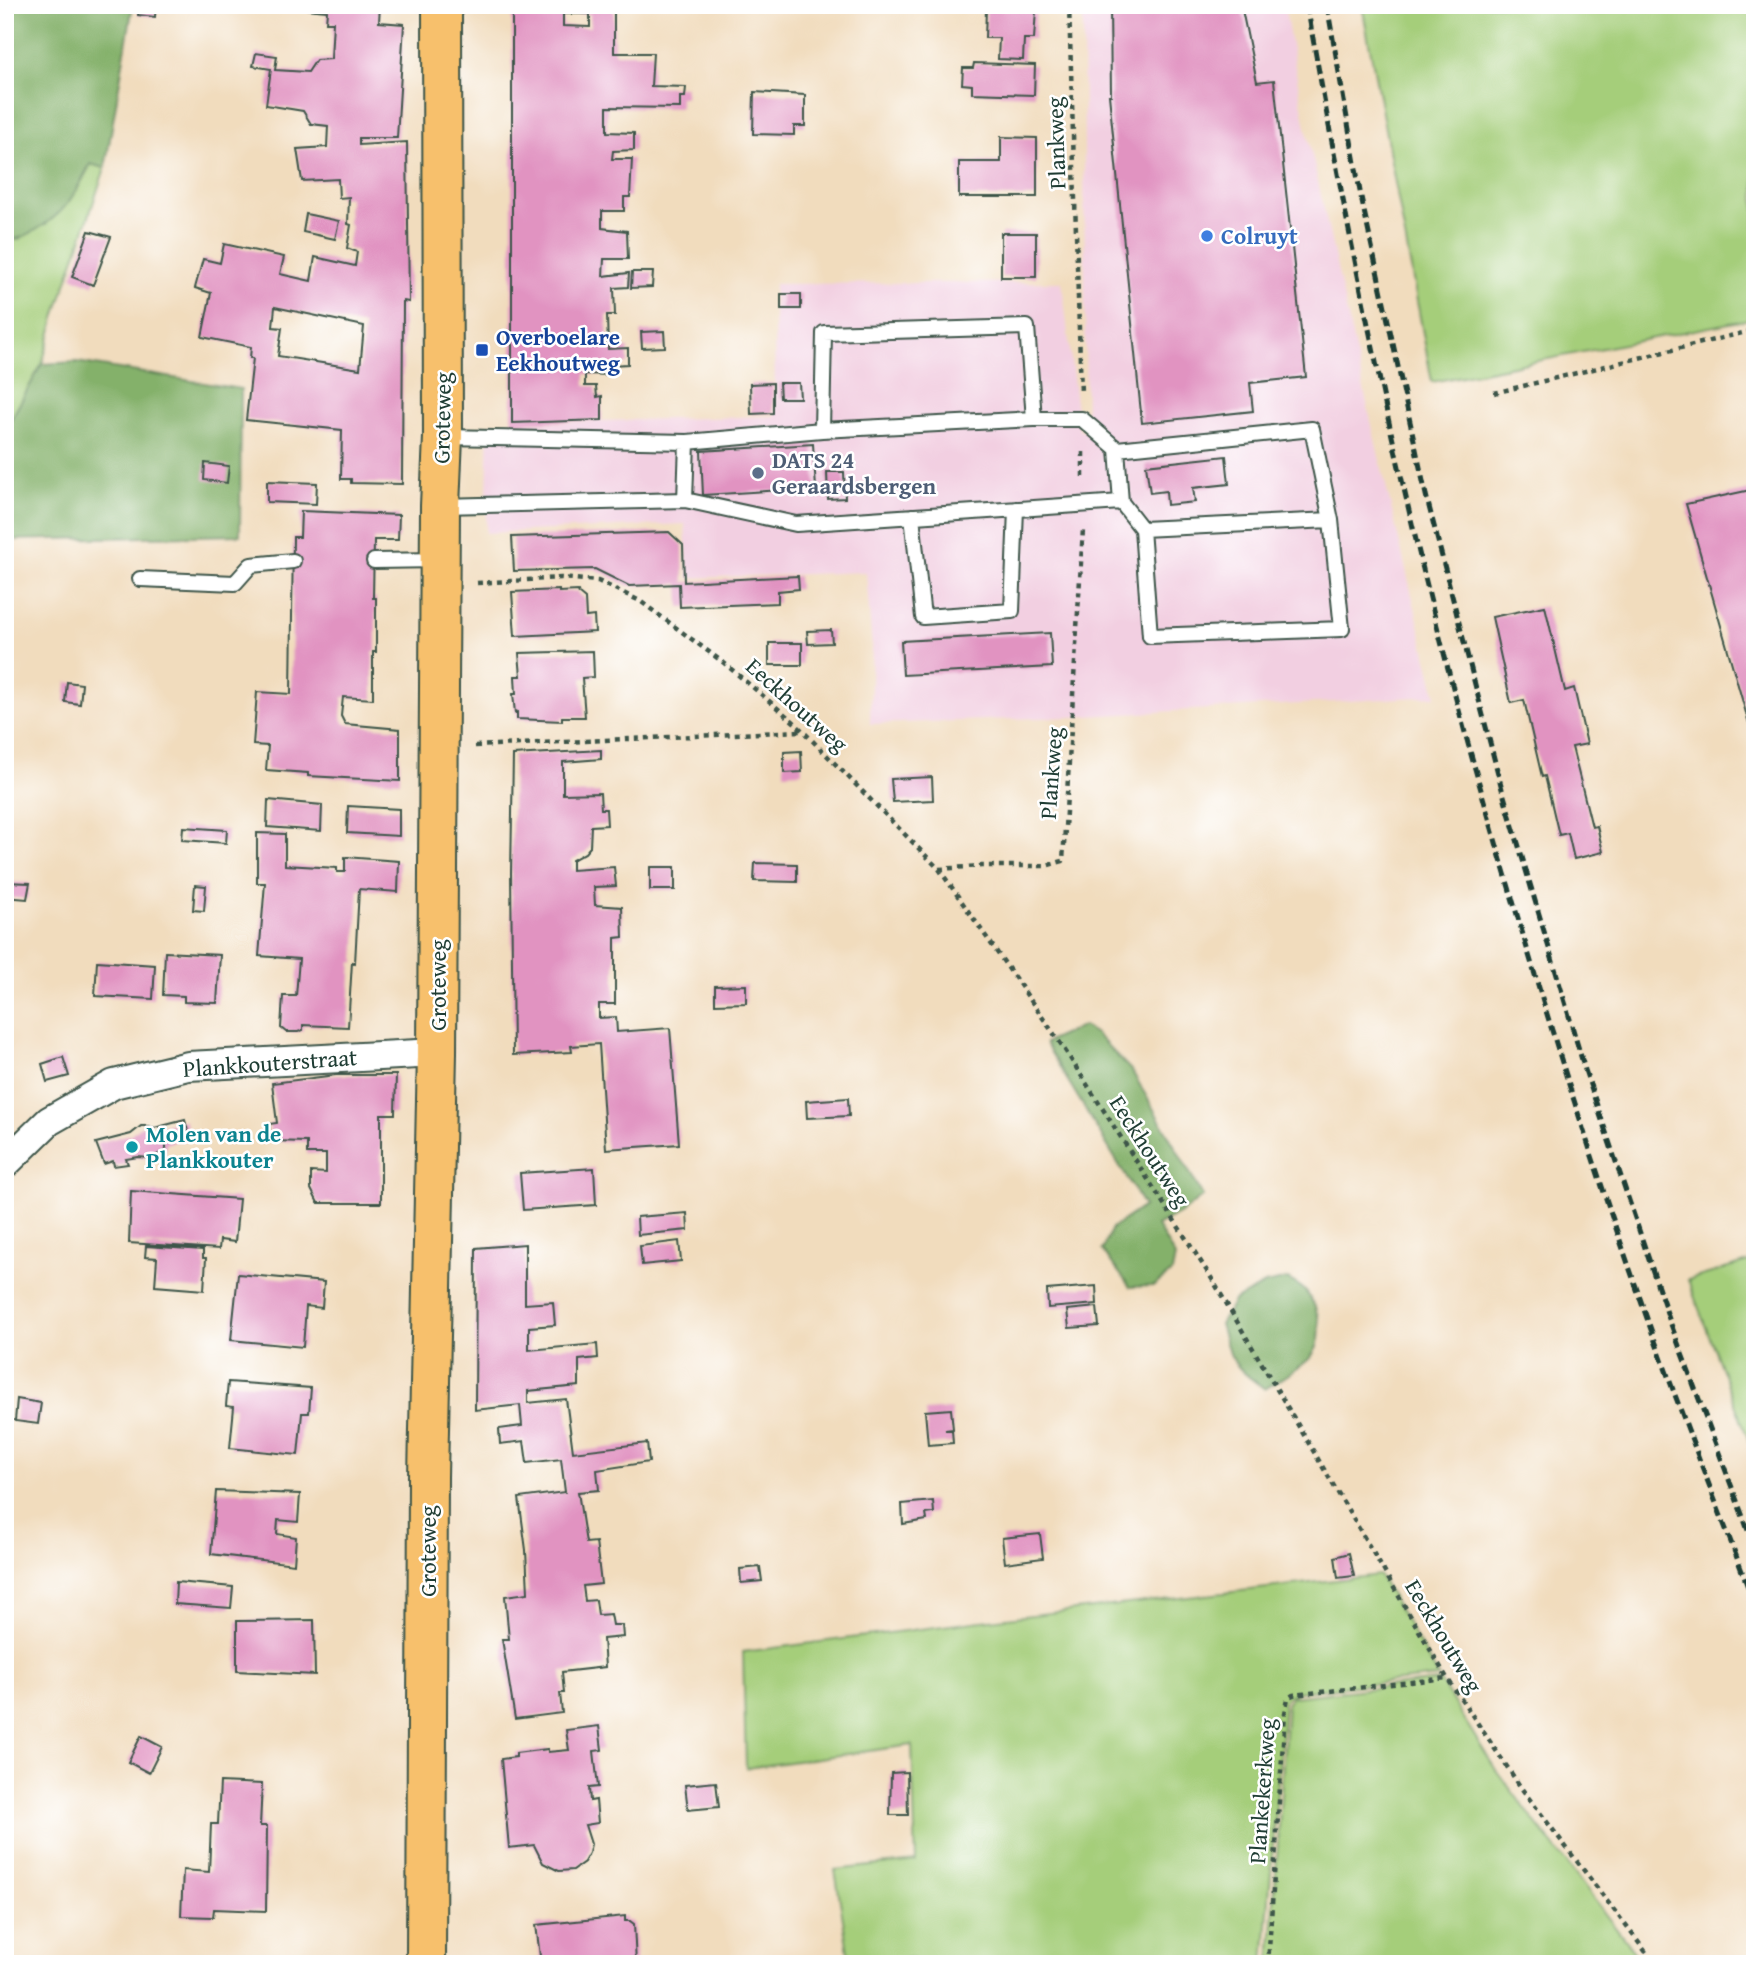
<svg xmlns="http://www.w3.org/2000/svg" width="1760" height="1969" viewBox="0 0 1760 1969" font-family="'Gentium Book Plus',serif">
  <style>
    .built { fill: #f2cfe1 }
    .green { fill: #a5ce7a; stroke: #628657; stroke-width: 2 }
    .forest { fill: #84b16a; stroke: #52774f; stroke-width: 2 }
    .building { fill: #e193c1; fill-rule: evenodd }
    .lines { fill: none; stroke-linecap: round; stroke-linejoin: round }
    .lane-casing { stroke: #3e5549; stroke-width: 18 }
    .street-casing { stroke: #3e5549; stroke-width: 32 }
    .primary-casing { stroke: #3e5549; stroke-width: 42 }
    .path { stroke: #3e5549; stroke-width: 4.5; stroke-dasharray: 5 5; stroke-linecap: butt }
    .lane { stroke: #fff; stroke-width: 14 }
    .street { stroke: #fff; stroke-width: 28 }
    .primary { stroke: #f7c06c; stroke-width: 38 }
    .rail { stroke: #1f3d34; stroke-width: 5; stroke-dasharray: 10 5; stroke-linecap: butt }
    .shop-dot { fill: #3f7fe0; stroke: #fff; stroke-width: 2.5 }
    .transit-dot { fill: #1a4fb4; stroke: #fff; stroke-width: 2.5 }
    .service-dot { fill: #5c6f8a; stroke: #fff; stroke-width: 2.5 }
    .culture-dot { fill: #0f9aa8; stroke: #fff; stroke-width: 2.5 }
    .labels { text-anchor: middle; stroke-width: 5; stroke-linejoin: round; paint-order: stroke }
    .street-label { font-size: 23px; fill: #1f3d34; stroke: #fff }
    .shop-label { font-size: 23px; font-weight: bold; fill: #366cbe; stroke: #fff; text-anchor: start }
    .transit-label { font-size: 23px; font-weight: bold; fill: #164399; stroke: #fff; text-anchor: start }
    .service-label { font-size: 23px; font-weight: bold; fill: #4e5e75; stroke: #fff; text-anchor: start }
    .culture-label { font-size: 23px; font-weight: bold; fill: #0d838f; stroke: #fff; text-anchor: start }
  </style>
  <rect width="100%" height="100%" fill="#fff"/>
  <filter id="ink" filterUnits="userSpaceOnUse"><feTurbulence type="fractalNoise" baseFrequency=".0143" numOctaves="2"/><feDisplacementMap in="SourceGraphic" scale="14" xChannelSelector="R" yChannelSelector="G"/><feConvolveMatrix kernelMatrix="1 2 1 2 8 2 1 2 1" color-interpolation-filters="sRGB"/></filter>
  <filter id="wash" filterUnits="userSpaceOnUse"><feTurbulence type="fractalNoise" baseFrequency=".00686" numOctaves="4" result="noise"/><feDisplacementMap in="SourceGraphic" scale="28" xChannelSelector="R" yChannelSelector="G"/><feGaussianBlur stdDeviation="1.57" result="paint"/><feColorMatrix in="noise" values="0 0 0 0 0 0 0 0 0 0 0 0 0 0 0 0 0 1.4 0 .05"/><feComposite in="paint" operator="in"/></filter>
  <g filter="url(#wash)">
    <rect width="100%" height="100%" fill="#f1dcbd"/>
    <path class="built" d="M 1083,5 L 1284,5 L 1305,123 L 1376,444 L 1436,696 L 1071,717 L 870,724 L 872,647 L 866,572 L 688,578 L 685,524 L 486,533 L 489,424 L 775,416 L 774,284 L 1062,282 L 1079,429 L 1086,432 Z"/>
    <path class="green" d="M 1362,5 L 1755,5 L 1755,318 L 1432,382 Z
      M 91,164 L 105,168 L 57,311 L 42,364 L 5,430 L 5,240 L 18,240 L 77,190 Z
      M 1755,1260 L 1755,1457 L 1688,1280 Z
      M 1379,1575 L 1439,1677 L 1298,1692 L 1287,1697 L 1284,1702 L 1264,1964 L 913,1964 L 913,1958 L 850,1964 L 835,1870 L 916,1861 L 912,1745 L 746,1768 L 743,1652 L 989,1620 Z
      M 1440,1681 L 1496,1770 L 1643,1964 L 1270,1964 L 1287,1704 L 1292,1697 L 1301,1696 Z"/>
    <path class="forest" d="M 5,5 L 133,5 L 105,168 L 90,164 C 74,195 67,212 36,230 C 25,236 18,240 5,240 Z
      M 77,362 L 241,389 L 240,535 L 5,540 L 5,430 L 42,364 Z
      M 1083,1026 L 1097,1035 L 1132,1071 L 1203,1196 L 1184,1211 L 1157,1226 L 1175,1257 L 1172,1272 L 1154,1286 L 1130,1287 L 1102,1250 L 1112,1228 L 1144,1206 L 1045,1043 Z
      M 1288,1279 C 1294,1283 1302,1286 1306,1292 C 1320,1308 1326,1341 1310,1358 C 1298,1370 1279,1380 1265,1389 C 1233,1366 1231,1362 1220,1324 L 1234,1301 L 1265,1284 Z"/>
    <g id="blocks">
      <path class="building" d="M 139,5 L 156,5 L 155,17 L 138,15 Z
        M 295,5 L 380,5 L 379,22 L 404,24 L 397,138 L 359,138 L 359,145 L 407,142 L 409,302 L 403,301 L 402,484 L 351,483 L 351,479 L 341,479 L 342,430 L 246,420 L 253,358 L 250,358 L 251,347 L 202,337 L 211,293 L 195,288 L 203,259 L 220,263 L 224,244 L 284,257 L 280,274 L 311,281 L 315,257 L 355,266 L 357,252 L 347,248 L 351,225 L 348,224 L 349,197 L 339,198 L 338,179 L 302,181 L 297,149 L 327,147 L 328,126 L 311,124 L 303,111 L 266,105 L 271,69 L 253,66 L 256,53 L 277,56 L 275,70 L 308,72 L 316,60 L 331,59 L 333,22 L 326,22 L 327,11 L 295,8 ZM 275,307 L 364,326 L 360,369 L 278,356 L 282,328 L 273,327 Z
        M 512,5 L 614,5 L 614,53 L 653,53 L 651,86 L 686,87 L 685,97 L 680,97 L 680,108 L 607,107 L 607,132 L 634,133 L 634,150 L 613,151 L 612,159 L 632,159 L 630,197 L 624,197 L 624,211 L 602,211 L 602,228 L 627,231 L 628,259 L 604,259 L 603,276 L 629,273 L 628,287 L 614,288 L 615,315 L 607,315 L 608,349 L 628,348 L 628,364 L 611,365 L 610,375 L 585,374 L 585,386 L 596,386 L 597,397 L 602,396 L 602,420 L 512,423 ZM 563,14 L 590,14 L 590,27 L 563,26 Z
        M 1110,5 L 1241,5 L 1257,82 L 1274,80 L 1306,377 L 1250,383 L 1253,411 L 1142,423 L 1109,95 L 1111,95 Z
        M 986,9 L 1036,10 L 1034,39 L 1024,39 L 1023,60 L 998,59 L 999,38 L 985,38 Z
        M 974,63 L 1035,65 L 1034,95 L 972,93 L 972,85 L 962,84 L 963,68 L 973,68 Z
        M 754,92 L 805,95 L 805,126 L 794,126 L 794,135 L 753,134 Z
        M 1001,137 L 1037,138 L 1037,197 L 959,197 L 959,162 L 1001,162 Z
        M 306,214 L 339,221 L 335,239 L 303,232 Z
        M 89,231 L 111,237 L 93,285 L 72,277 Z
        M 1001,233 L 1036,233 L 1036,277 L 1001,277 Z
        M 632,272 L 653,272 L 652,287 L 631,288 Z
        M 781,294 L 801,294 L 801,309 L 781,309 Z
        M 664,331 L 665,347 L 642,348 L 641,332 Z
        M 773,383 L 773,413 L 751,414 L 750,384 Z
        M 779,383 L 799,383 L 800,398 L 780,398 Z
        M 813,444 L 816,488 L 703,495 L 701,451 Z
        M 1226,456 L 1229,484 L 1193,488 L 1195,502 L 1167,505 L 1166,491 L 1150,493 L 1146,465 Z
        M 205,463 L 229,466 L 227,483 L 204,480 Z
        M 827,472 L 844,472 L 845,498 L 828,499 Z
        M 267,481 L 317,483 L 316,504 L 267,502 Z
        M 1755,489 L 1755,741 L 1754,741 L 1686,504 Z
        M 301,511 L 399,515 L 398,540 L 374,540 L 373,598 L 376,598 L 376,652 L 373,652 L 373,699 L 343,697 L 341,716 L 345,724 L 400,729 L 400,781 L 308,776 L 308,773 L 266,770 L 268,746 L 253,745 L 257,692 L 291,694 L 293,537 L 300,537 Z
        M 669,532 L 683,545 L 684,582 L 798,576 L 799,589 L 778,591 L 778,603 L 680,607 L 679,584 L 629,586 L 595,569 L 514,571 L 512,537 Z
        M 559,590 L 559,592 L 578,591 L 579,594 L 585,599 L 586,617 L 594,616 L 595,632 L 515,636 L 512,592 Z
        M 1545,606 L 1565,691 L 1574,688 L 1587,744 L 1572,747 L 1592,827 L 1597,826 L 1603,852 L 1574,859 L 1568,833 L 1559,835 L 1545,776 L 1542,777 L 1524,700 L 1511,703 L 1492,617 Z
        M 831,630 L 832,643 L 808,644 L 807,631 Z
        M 1050,633 L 1052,667 L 903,675 L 901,641 Z
        M 769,643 L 802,643 L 802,665 L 769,665 Z
        M 593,651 L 594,677 L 582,678 L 585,717 L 562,717 L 562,721 L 517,719 L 517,712 L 515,713 L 513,694 L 516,694 L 515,676 L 521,676 L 519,653 Z
        M 67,682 L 82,684 L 80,704 L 65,702 Z
        M 601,750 L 601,759 L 563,762 L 563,794 L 600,793 L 601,809 L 606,809 L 607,825 L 591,826 L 590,847 L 585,853 L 572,860 L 572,870 L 614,867 L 616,886 L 594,887 L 595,905 L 622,907 L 623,937 L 615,938 L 615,1004 L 599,1004 L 599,1018 L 616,1017 L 617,1032 L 670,1028 L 679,1144 L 606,1149 L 599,1044 L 571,1046 L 572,1052 L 513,1055 L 511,873 L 513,755 Z
        M 801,751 L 802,772 L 784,773 L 784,752 Z
        M 932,777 L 933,800 L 893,802 L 891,779 Z
        M 268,800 L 322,805 L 321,831 L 267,827 Z
        M 348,806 L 399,809 L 399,836 L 347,833 Z
        M 183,827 L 227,830 L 226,843 L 182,840 Z
        M 257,833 L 285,834 L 285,865 L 337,868 L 337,872 L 345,872 L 345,857 L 399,861 L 398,892 L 359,889 L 355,963 L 352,962 L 348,1027 L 303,1025 L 303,1030 L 298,1032 L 286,1032 L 281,1028 L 283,996 L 296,996 L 299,959 L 259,956 L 265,883 L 257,883 Z
        M 755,863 L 797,864 L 797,882 L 754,881 Z
        M 650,867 L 675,867 L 675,890 L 650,890 Z
        M 5,882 L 30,883 L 27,899 L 5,897 Z
        M 195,885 L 206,886 L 204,911 L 193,910 Z
        M 165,952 L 220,955 L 217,1003 L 184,1002 L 184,996 L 163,995 Z
        M 97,961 L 155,965 L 153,999 L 95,996 Z
        M 746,985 L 746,1003 L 715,1004 L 715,986 Z
        M 63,1057 L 69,1076 L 47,1082 L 42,1064 Z
        M 336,1075 L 396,1075 L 395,1114 L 381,1114 L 381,1203 L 318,1203 L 311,1189 L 311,1172 L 326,1173 L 326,1154 L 307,1154 L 307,1142 L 271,1141 L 269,1124 L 277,1123 L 272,1083 Z
        M 848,1098 L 849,1116 L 807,1118 L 806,1101 Z
        M 185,1120 L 190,1139 L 166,1143 L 166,1151 L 150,1158 L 138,1157 L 126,1159 L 128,1164 L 114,1166 L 113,1161 L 104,1164 L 96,1143 L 131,1134 L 141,1126 L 149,1126 L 154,1128 Z
        M 594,1168 L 596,1205 L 523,1210 L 520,1173 Z
        M 131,1191 L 239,1199 L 235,1242 L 220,1240 L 219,1249 L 129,1243 Z
        M 687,1213 L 688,1230 L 638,1235 L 637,1217 Z
        M 679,1241 L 681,1261 L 642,1265 L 640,1246 Z
        M 525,1244 L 525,1304 L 553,1302 L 555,1325 L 529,1327 L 529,1350 L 597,1344 L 598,1358 L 579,1360 L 579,1386 L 528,1391 L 528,1403 L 566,1399 L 573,1452 L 647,1443 L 649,1462 L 597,1470 L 599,1490 L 578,1492 L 586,1543 L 596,1542 L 601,1584 L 583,1586 L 585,1601 L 596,1600 L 598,1615 L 611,1614 L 613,1625 L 622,1625 L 623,1637 L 603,1639 L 605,1667 L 562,1672 L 564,1693 L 560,1693 L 562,1713 L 515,1719 L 502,1639 L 509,1639 L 505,1596 L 528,1593 L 526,1550 L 519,1498 L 565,1492 L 561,1459 L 527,1463 L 524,1441 L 500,1444 L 499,1429 L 522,1426 L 520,1405 L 475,1410 L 476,1248 Z
        M 146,1246 L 203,1250 L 203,1258 L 206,1258 L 204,1290 L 155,1286 L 157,1258 L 145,1257 Z
        M 238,1274 L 324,1282 L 322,1308 L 306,1306 L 303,1347 L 231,1340 Z
        M 1096,1286 L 1097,1304 L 1048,1308 L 1047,1290 Z
        M 1097,1307 L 1099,1326 L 1069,1328 L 1067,1310 Z
        M 228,1382 L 311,1388 L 309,1413 L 302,1413 L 298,1455 L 230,1448 L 234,1407 L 226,1406 Z
        M 17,1399 L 41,1403 L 38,1424 L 15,1421 Z
        M 951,1409 L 953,1429 L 945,1430 L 952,1430 L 953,1443 L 928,1445 L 925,1411 Z
        M 216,1491 L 300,1494 L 298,1522 L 278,1520 L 277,1534 L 296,1537 L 294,1564 L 211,1554 Z
        M 933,1501 L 934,1513 L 926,1514 L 927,1520 L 903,1524 L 902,1504 Z
        M 1040,1534 L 1043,1558 L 1005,1563 L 1002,1538 Z
        M 1349,1553 L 1354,1576 L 1338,1578 L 1335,1557 Z
        M 760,1567 L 762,1581 L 741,1583 L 740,1569 Z
        M 176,1582 L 233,1587 L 231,1608 L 175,1604 Z
        M 314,1620 L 315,1675 L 237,1671 L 237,1621 Z
        M 599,1726 L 602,1750 L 594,1751 L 598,1787 L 589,1788 L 590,1801 L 596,1800 L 598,1823 L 585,1825 L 591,1844 L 589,1853 L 584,1862 L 573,1870 L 559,1871 L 543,1863 L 534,1845 L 509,1848 L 501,1759 L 516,1757 L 516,1753 L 548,1749 L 548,1752 L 569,1750 L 566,1730 Z
        M 141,1736 L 162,1747 L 149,1773 L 128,1762 Z
        M 907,1772 L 908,1815 L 890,1815 L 891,1773 Z
        M 220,1782 L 262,1784 L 260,1826 L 267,1826 L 266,1911 L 214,1909 L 213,1917 L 181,1916 L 183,1870 L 209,1872 L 211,1824 L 218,1824 Z
        M 716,1782 L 719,1807 L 688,1810 L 685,1785 Z
        M 625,1916 L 625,1921 L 630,1921 L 634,1924 L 636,1964 L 541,1964 L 536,1925 Z
        M 161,1960 L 190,1962 L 190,1964 L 161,1964 Z"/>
    </g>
  </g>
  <g filter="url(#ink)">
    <use href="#blocks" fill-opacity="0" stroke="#3e5549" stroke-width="2"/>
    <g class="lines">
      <defs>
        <path id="lane" d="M 822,430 L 824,333 L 1027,327 L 1034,419
          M 687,442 L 822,430 L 1034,419 L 1082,419 L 1117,449 L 1121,502 L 1142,529 L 1331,520 L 1312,429 L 1117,449
          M 685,500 L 796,524 L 1121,502
          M 442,506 L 685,500 L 687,442 L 446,437
          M 912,516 L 923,617 L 1012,611 L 1016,509
          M 1142,529 L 1150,636 L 1342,629 L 1331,520
          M 374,561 L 439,560
          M 140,579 L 235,583 L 251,565 L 293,561"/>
        <path id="street" d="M 5,1164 L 49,1121 L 114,1084 L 188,1066 L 437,1053"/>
        <path id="primary" d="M 426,1964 L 428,1477 L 437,1053 L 440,506 L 443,437 L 442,5"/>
      </defs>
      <use href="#lane" class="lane-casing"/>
      <use href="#street" class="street-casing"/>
      <use href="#primary" class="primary-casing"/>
      <path class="path" d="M 1069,5 L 1081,394
        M 1494,393 L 1755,330
        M 1083,452 L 1083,482
        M 477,583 L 561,578 L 598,581 L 640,601 L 724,663 L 794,722 L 939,869 L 1061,1044 L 1212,1279 L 1447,1678 L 1522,1789 L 1655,1964
        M 475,746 L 802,731
        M 939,869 L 981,866 L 1045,866 L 1063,861 L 1083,529
        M 1268,1964 L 1285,1713 L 1288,1698 L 1293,1695 L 1447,1678"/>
      <use href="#lane" class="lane"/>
      <use href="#street" class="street"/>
      <use href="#primary" class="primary"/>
      <path class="rail" d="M 1307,5 C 1354,271 1409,538 1483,797 C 1533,974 1588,1151 1649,1324 C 1683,1419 1720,1512 1755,1606
        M 1327,5 L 1361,197 L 1426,495 L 1502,789 L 1585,1070 L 1669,1319 L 1755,1549"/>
    </g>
  </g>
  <circle class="shop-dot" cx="1207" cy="236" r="7"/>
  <rect class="transit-dot" x="475" y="343" width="14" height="14" rx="3.5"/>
  <circle class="service-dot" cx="758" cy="473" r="7"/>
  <circle class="culture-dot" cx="132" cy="1147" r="7"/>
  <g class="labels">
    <g class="street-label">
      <text transform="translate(1056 143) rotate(-92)" y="8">Plankweg</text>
      <text transform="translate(442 418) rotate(-89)" y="8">Groteweg</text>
      <text transform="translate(797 705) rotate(42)" y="8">Eeckhoutweg</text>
      <text transform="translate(1051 773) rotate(-86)" y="8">Plankweg</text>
      <text transform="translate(438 985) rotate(-90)" y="8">Groteweg</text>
      <text transform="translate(270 1063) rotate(-4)" y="8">Plankkouterstraat</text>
      <text transform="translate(1150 1151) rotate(57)" y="8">Eeckhoutweg</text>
      <text transform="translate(428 1551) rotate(-90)" y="8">Groteweg</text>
      <text transform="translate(1444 1636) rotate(59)" y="8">Eeckhoutweg</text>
      <text transform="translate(1262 1791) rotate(-86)" y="8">Plankekerkweg</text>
    </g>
    <g class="shop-label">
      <text x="1221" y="244">Colruyt</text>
    </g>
    <g class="transit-label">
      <text x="496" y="345">Overboelare<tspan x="496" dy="26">Eekhoutweg</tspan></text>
    </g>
    <g class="service-label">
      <text x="772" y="468">DATS 24<tspan x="772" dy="26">Geraardsbergen</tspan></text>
    </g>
    <g class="culture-label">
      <text x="146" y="1142">Molen van de<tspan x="146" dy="26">Plankkouter</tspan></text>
    </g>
  </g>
  <rect width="1760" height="1969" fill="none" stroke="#fff" stroke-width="28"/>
</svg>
